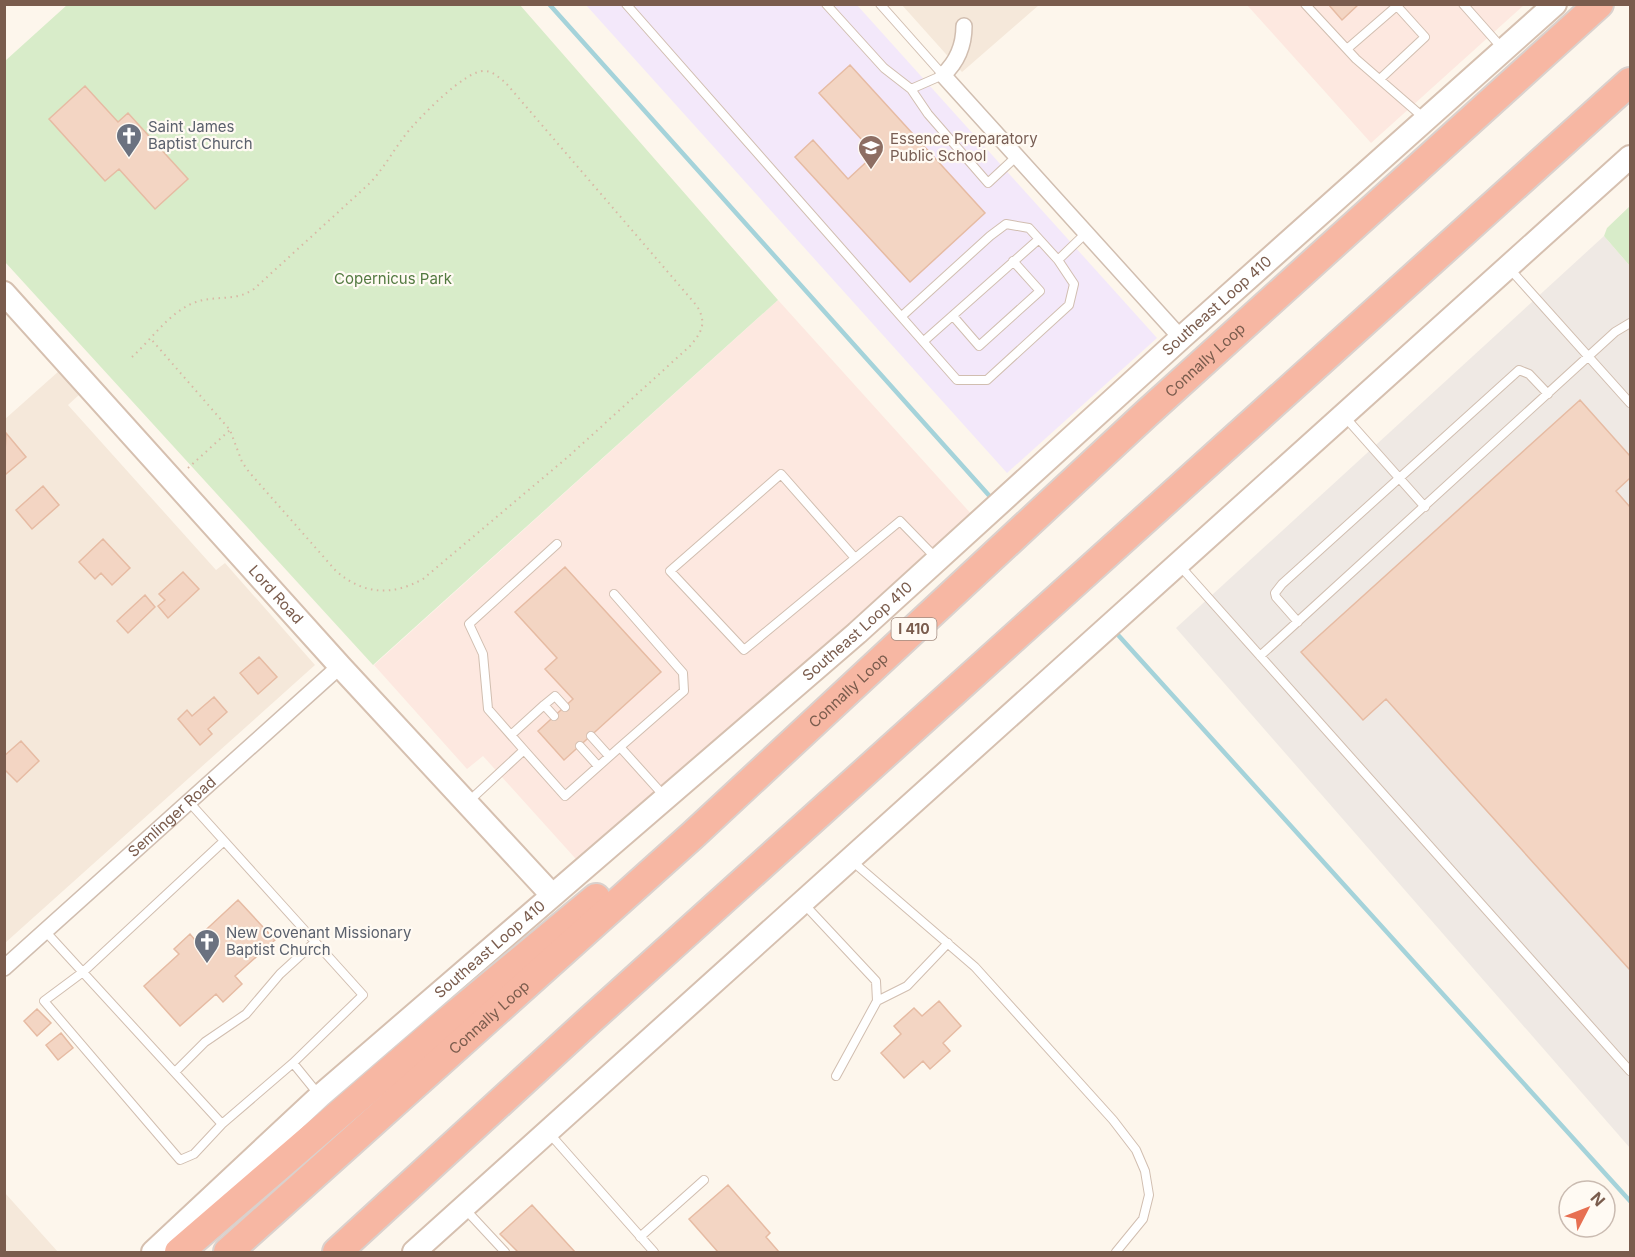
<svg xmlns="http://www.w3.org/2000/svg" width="1635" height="1257" viewBox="0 0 1635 1257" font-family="Inter,sans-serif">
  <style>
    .residential { fill: #f5e8da }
    .commercial { fill: #fde8e0 }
    .industrial { fill: #efe9e4 }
    .education { fill: #f3e8fa }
    .green { fill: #d8ecc9 }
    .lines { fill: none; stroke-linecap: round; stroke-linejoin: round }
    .stream { stroke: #a5d3da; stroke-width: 4.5 }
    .building { fill: #f3d5c3; stroke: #e6bba3; stroke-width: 1.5 }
    .lane-casing { stroke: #d1beb0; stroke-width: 10 }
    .street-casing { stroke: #d1beb0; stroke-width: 18 }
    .secondary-casing { stroke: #d6c0b0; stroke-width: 26 }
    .highway-casing { stroke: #dad1cd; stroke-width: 32 }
    .path { stroke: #d9b8a5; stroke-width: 2; stroke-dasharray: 1.5 4.5; stroke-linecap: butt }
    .lane { stroke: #fff; stroke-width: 8 }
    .street { stroke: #fff; stroke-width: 15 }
    .secondary { stroke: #fff; stroke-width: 22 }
    .highway { stroke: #f7b7a3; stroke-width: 28 }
    .labels { text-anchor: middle; stroke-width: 4.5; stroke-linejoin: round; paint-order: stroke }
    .shield { fill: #fffaf3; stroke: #a28b7f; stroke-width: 1.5 }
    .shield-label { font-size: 14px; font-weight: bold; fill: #7a5c4d }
    .worship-label { font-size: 15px; fill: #5b616d; stroke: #fffaf3; text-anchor: start }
    .education-label { font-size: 15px; fill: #785e54; stroke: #fffaf3; text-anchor: start }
    .park-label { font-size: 15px; fill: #537a41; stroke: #fffaf3 }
    .street-label { font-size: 15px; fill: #7a5c4d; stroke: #fffaf3 }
  </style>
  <rect width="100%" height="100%" fill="#fdf6ec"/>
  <path class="residential" d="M 902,5 L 1039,5 L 962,72 Z
    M 59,371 L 80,394 L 68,405 L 216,570 L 225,563 L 315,665 L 5,943 L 4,420 Z
    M 4,1193 L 5,1193 L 58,1252 L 5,1252 Z"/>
  <path class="commercial" d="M 1247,5 L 1524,5 L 1371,143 Z
    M 778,300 L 974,517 L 584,868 L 483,756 L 467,769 L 374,665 Z"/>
  <path class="industrial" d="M 1604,236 L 1630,266 L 1630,1148 L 1176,628 Z"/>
  <path class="education" d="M 586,5 L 857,5 L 1157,338 L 1007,473 Z"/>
  <path class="green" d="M 67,5 L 520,5 L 778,300 L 373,665 L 5,262 L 5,61 Z
    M 1630,206 L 1630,266 L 1604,236 L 1607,228 Z"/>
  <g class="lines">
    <path class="stream" d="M 549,4 L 994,501
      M 1119,636 L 1630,1201"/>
  </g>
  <path class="building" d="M 1328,4 L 1359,4 L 1342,20 Z
    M 850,65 L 985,213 L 910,282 L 795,157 L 813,140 L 848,179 L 875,154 L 819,93 Z
    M 85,86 L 118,122 L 128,113 L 188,179 L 155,209 L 119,169 L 105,181 L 49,119 Z
    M 1580,400 L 1630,456 L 1630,478 L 1616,491 L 1630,507 L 1630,970 L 1386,699 L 1363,720 L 1301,652 Z
    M 6,433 L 26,457 L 6,474 L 4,472 Z
    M 43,486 L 59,505 L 32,529 L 16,510 Z
    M 103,539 L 130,568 L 112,585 L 101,573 L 95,579 L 79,562 Z
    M 565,567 L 661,672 L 564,760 L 538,731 L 573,699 L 545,669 L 557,658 L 515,612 Z
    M 183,572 L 199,589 L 168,618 L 158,606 L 165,600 L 159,594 Z
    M 145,595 L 155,607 L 128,633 L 117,621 Z
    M 259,657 L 277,677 L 258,694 L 240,673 Z
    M 214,697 L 227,712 L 208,729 L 212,734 L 200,745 L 178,719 L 187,710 L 192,716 Z
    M 21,741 L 39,761 L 17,782 L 4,769 L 4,756 Z
    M 238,900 L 275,940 L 235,976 L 242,984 L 223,1002 L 216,994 L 180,1026 L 144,986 L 179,954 L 174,949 L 190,934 L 195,940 Z
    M 939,1001 L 961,1026 L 943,1043 L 950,1051 L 930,1069 L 923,1061 L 904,1078 L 881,1053 L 901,1034 L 894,1026 L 914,1008 L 922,1016 Z
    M 37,1009 L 51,1023 L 37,1036 L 24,1021 Z
    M 61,1033 L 73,1048 L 58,1060 L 46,1045 Z
    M 728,1185 L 770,1233 L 766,1237 L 779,1252 L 718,1252 L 689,1219 Z
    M 532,1205 L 575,1252 L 518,1252 L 500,1234 Z"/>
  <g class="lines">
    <defs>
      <path id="lane" d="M 626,4 L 957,380 L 987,380 L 1069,305 L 1074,284 L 1058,260 L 1086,233
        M 826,4 L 884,68 L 911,89 L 928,114 L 988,183 L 1017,156
        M 880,4 L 943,75 L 911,89
        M 1305,4 L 1356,59 L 1424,118
        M 1463,4 L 1502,48
        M 1347,49 L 1399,4
        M 1380,79 L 1425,37 L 1397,6
        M 1509,268 L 1630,403
        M 902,316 L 990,236 L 1006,224 L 1029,228 L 1058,260
        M 953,316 L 979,346 L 1040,291 L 1013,261
        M 924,341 L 1039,239
        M 1345,417 L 1425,507
        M 855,558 L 781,474 L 670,571 L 744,650 L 900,521 L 935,557
        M 1180,566 L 1630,1071
        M 614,594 L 683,673 L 684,691 L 620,747
        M 1298,622 L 1276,597 L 1275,593 L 1282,584 L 1519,370 L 1529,374 L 1548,394
        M 1260,656 L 1615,332 L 1630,323
        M 544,705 L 555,696 L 565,707
        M 511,735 L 544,705 L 554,716
        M 591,736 L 609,756
        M 580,746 L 598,766
        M 524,750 L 488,709 L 483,654 L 469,624 L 557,544
        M 189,802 L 363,995 L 293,1063 L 319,1095
        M 468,802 L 524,750 L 565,796 L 620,747 L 665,797
        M 852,861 L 975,967 L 1113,1120 L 1136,1150 L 1145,1171 L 1149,1195 L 1143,1219 L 1116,1252
        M 804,904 L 876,981 L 877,1001 L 836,1076
        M 45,931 L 222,1124 L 293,1063
        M 877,1001 L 907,986 L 948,943
        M 175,1072 L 205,1042 L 246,1014 L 280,974 L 315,942
        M 222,1124 L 194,1154 L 180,1160 L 44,1001 L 83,972 L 224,841
        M 549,1133 L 654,1252
        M 465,1209 L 505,1252
        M 640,1237 L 704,1180"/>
      <g id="street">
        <path d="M 964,26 C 964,45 957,62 943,75 L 1181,338"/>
        <path id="s1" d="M 4,968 L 340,666"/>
      </g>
      <g id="secondary">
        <path id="s2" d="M 4,293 L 340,666 L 552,895"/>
        <path id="s3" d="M 153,1252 L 320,1096 L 857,633 L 1181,338 L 1555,4"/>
        <path d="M 414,1252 L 1630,157"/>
      </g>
      <g id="highway">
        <path d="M 179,1252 L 438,1029 L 596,898"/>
        <path id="s4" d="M 228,1252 L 693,835 L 1146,414 L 1599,4"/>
        <path d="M 337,1252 L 590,1020 L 1630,82"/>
      </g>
    </defs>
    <use href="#lane" class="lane-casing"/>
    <use href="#street" class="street-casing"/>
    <use href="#secondary" class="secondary-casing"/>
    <use href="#highway" class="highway-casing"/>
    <path class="path" d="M 132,357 C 152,339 170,311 196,302 C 216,295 235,302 254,289 L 370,183 C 384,168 393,151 406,134 C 418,119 466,69 485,71 C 493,71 499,78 505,82 L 697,306 C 707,323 702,332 690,346 L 569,456 L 423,579 C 392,596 364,595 336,571 L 249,472 L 242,462 L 230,430 L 151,339
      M 188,468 L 230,430"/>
    <use href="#lane" class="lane"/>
    <use href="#street" class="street"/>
    <use href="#secondary" class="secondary"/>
    <use href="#highway" class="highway"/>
  </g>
  <defs>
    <symbol id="church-pin" viewBox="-11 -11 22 30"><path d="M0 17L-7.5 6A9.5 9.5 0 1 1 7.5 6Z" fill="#6b7280" stroke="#fffaf3"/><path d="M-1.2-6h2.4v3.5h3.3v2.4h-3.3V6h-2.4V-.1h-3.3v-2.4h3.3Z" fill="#fff"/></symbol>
    <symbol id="school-pin" viewBox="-11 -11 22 30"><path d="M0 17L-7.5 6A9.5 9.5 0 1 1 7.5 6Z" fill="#8d6e63" stroke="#fffaf3"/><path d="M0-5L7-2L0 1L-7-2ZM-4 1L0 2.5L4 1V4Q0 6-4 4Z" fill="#fff"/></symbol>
  </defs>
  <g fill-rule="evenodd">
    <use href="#church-pin" x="114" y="121" width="30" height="40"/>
    <use href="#school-pin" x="856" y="133" width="30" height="40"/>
    <use href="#church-pin" x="192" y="927" width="30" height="40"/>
  </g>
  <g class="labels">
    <rect class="shield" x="891.5" y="618" width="45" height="22" rx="4.5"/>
    <g class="shield-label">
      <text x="914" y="634">I 410</text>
    </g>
    <g class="worship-label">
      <text x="148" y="132">Saint James<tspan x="148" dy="17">Baptist Church</tspan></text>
      <text x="226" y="938">New Covenant Missionary<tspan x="226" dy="17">Baptist Church</tspan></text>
    </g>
    <g class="education-label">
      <text x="890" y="144">Essence Preparatory<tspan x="890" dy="17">Public School</tspan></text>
    </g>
    <g class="park-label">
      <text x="393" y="284">Copernicus Park</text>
    </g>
    <g class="street-label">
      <text dy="5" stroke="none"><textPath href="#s3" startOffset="1424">Southeast Loop 410</textPath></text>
      <text dy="5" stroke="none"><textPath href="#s4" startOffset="1323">Connally Loop</textPath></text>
      <text dy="5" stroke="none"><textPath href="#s2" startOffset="406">Lord Road</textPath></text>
      <text dy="5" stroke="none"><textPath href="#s3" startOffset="939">Southeast Loop 410</textPath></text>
      <text dy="5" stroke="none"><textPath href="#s4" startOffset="837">Connally Loop</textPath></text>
      <text dy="5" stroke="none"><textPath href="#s1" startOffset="226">Semlinger Road</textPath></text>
      <text dy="5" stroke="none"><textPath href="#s3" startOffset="453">Southeast Loop 410</textPath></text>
      <text dy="5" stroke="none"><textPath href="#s4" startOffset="351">Connally Loop</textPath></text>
    </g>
  </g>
  <rect width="1635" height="1257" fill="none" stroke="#7a5c4d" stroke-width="12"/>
  <g transform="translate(1587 1209) rotate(48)"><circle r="28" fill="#fffaf3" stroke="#cabbb1" stroke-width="1.5"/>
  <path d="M0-4.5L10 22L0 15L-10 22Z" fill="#e76f51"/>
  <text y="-9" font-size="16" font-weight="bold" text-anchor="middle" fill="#7a5c4d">N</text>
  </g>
</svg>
